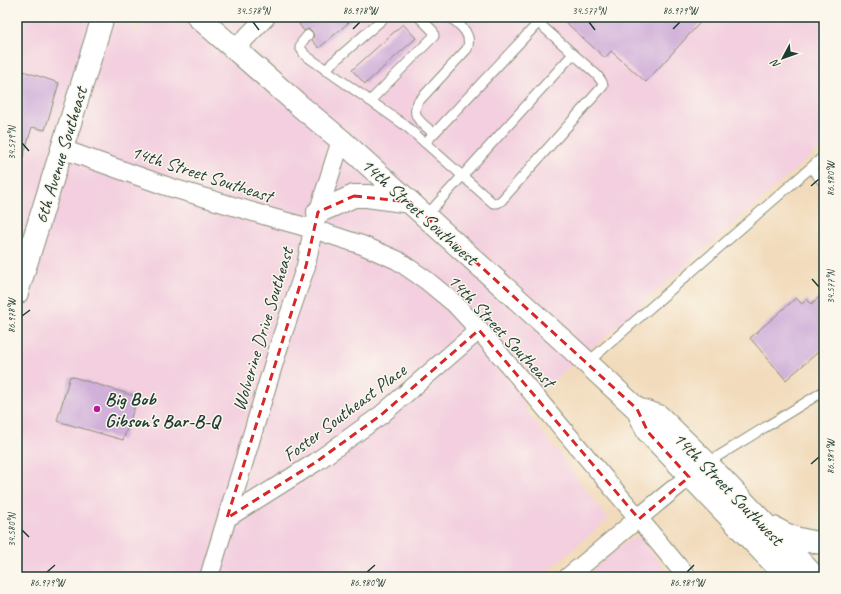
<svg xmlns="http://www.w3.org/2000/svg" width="841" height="594" viewBox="0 0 841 594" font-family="Caveat,sans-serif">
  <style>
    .built { fill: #f3cfdf }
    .building { fill: #d0afd9 }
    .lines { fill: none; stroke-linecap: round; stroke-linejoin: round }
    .service-casing { stroke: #888c78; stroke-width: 11 }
    .minor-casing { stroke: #888c78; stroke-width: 20 }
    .secondary-casing { stroke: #888c78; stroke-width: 24 }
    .primary-casing { stroke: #888c78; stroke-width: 24 }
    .service { stroke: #fff; stroke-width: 9 }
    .minor { stroke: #fff; stroke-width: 18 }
    .secondary { stroke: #fff; stroke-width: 22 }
    .primary { stroke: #fff; stroke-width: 22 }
    .marked { fill: none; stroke: #d62828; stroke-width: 3; stroke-dasharray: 8 5; stroke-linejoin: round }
    .ticks { fill: none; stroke: #1f3d34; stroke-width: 1.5 }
    .poi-dot { fill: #b5179e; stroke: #fbf7ec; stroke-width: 1.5 }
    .labels { text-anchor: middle; stroke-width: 3; stroke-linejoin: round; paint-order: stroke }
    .street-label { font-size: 19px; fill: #1f3d34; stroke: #fbf7ec }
    .poi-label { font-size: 19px; font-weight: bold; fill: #1f3d34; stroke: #fbf7ec; text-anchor: start }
    .neatline { fill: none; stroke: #1f3d34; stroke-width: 1.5 }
    .ticks-label { font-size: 10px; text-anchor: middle; fill: #1f3d34 }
  </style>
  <rect width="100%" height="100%" fill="#fbf7ec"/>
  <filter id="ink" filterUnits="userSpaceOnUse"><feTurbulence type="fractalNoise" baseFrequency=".025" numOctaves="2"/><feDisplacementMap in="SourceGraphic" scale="8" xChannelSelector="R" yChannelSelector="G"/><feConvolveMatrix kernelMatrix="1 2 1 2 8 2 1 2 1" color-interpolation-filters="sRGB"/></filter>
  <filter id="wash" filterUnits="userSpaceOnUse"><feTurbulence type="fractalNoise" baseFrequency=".012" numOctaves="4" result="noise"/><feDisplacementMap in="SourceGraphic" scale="16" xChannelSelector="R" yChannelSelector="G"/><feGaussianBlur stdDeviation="0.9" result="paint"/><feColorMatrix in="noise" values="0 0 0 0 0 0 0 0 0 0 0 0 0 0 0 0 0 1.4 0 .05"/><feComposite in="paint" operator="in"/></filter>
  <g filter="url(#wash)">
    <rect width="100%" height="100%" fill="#f2dbbc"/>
    <path class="built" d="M 17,17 L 124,17 L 137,33 L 142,17 L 824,17 L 824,144 L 604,338 L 523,406 L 608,519 L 540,577 L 17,577 Z
      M 639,537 L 672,577 L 584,577 L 627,541 Z"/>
    <g id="blocks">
      <path class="building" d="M 307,17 L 355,17 L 319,48 L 312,40 L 314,36 L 312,31 L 309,29 L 304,31 L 299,24 Z
        M 560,17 L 705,17 L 646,82 L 611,51 L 605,58 Z
        M 403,24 L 416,38 L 365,84 L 352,70 Z
        M 17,69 L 59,83 L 45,130 L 32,127 L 20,167 L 17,167 Z
        M 824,293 L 824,347 L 786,380 L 750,338 L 796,298 L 802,304 L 807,299 L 811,304 Z
        M 70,376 L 138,397 L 123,440 L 57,421 Z"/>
    </g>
  </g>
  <g filter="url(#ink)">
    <use href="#blocks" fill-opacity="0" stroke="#888c78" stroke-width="1"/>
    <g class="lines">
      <defs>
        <path id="service" d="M 308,35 L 302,42 L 300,47 L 305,55 L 406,126 L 493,203 L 497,203 L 501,201 L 603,86 L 602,82 L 597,75 L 532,17
          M 326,71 L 331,64 L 385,17
          M 370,101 L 434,36 L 433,31 L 419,17
          M 433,133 C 423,123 410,118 418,102 L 467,49 C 473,34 460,25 450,17
          M 425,143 L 538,23
          M 811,168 L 824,183
          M 426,216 L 573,54
          M 587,363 L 824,156
          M 707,463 L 824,391"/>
        <path id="minor" d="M 235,49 L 266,17
          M 62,149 L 169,187 L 273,218 L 313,229 L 362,245 L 397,260 L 426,280 L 454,303 L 479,330 L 639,519 L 687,577
          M 227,518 L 316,462 L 381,415 L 479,330
          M 209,577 L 282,336 L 306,266 L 313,229 L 341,140
          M 568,577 C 612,541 655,503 700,468"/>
        <path id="secondary" d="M 198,17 L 300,106 L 341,140 L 569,346 L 637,409 L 648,432 L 787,577
          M 318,212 L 354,196 L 367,196 L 410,202
          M 637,409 L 659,416 L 707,463 L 815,577
          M 774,528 C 790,538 805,542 824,543"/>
        <path id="primary" d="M 17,293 L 103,17"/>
      </defs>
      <use href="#service" class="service-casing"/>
      <use href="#minor" class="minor-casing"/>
      <use href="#secondary" class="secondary-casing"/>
      <use href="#primary" class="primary-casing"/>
      <use href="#service" class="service"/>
      <use href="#minor" class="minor"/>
      <use href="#secondary" class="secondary"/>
      <use href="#primary" class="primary"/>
    </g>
  </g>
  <path class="marked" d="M 354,196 L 410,202 L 637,409 L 648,432 L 689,477 L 639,519 L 479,330 L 381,415 L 316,462 L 227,518 L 306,266 L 318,212 Z"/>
  <path class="ticks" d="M 253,22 L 259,30M 589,22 L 595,30M 353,29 L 360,22M 673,29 L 680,22M 22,143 L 29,151M 811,186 L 819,179M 812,279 L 819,287M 22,316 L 30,310M 811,464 L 819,457M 22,530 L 29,537M 47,572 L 55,565M 367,572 L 375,565M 687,572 L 694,565"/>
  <circle class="poi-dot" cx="97" cy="409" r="4"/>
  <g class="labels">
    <g class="street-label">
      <text transform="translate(60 155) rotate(-73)" y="7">6th Avenue Southeast</text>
      <text transform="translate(202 173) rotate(18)" y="7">14th Street Southeast</text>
      <text transform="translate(420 211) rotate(42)" y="7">14th Street Southwest</text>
      <text transform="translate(262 329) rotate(-73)" y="7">Wolverine Drive Southeast</text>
      <text transform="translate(502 330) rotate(47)" y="7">14th Street Southeast</text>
      <text transform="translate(344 412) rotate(-37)" y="7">Foster Southeast Place</text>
      <text transform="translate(729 488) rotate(46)" y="7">14th Street Southwest</text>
    </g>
    <g class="poi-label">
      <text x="105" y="405">Big Bob<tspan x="105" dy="22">Gibson's Bar-B-Q</tspan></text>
    </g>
  </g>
  <rect width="841" height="594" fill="none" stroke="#fbf7ec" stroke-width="44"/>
  <g transform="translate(783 58) rotate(229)" stroke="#fbf7ec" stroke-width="3" paint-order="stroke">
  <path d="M0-3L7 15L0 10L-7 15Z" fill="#1f3d34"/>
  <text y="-6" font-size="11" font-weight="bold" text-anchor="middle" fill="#1f3d34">N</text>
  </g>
  <rect x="22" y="22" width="797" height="550" class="neatline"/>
  <g class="ticks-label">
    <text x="253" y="14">34.578°N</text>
    <text x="360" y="14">86.978°W</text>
    <text x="589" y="14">34.577°N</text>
    <text x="680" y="14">86.979°W</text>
    <text transform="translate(11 143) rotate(-90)" y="4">34.579°N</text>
    <text transform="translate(830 179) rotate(-90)" y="4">86.980°W</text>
    <text transform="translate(830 287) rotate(-90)" y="4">34.577°N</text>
    <text transform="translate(11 316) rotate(-90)" y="4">86.978°W</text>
    <text transform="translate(830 457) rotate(-90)" y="4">86.981°W</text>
    <text transform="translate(11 530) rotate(-90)" y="4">34.580°N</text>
    <text x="47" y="586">86.979°W</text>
    <text x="367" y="586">86.980°W</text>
    <text x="687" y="586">86.981°W</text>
  </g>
</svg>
